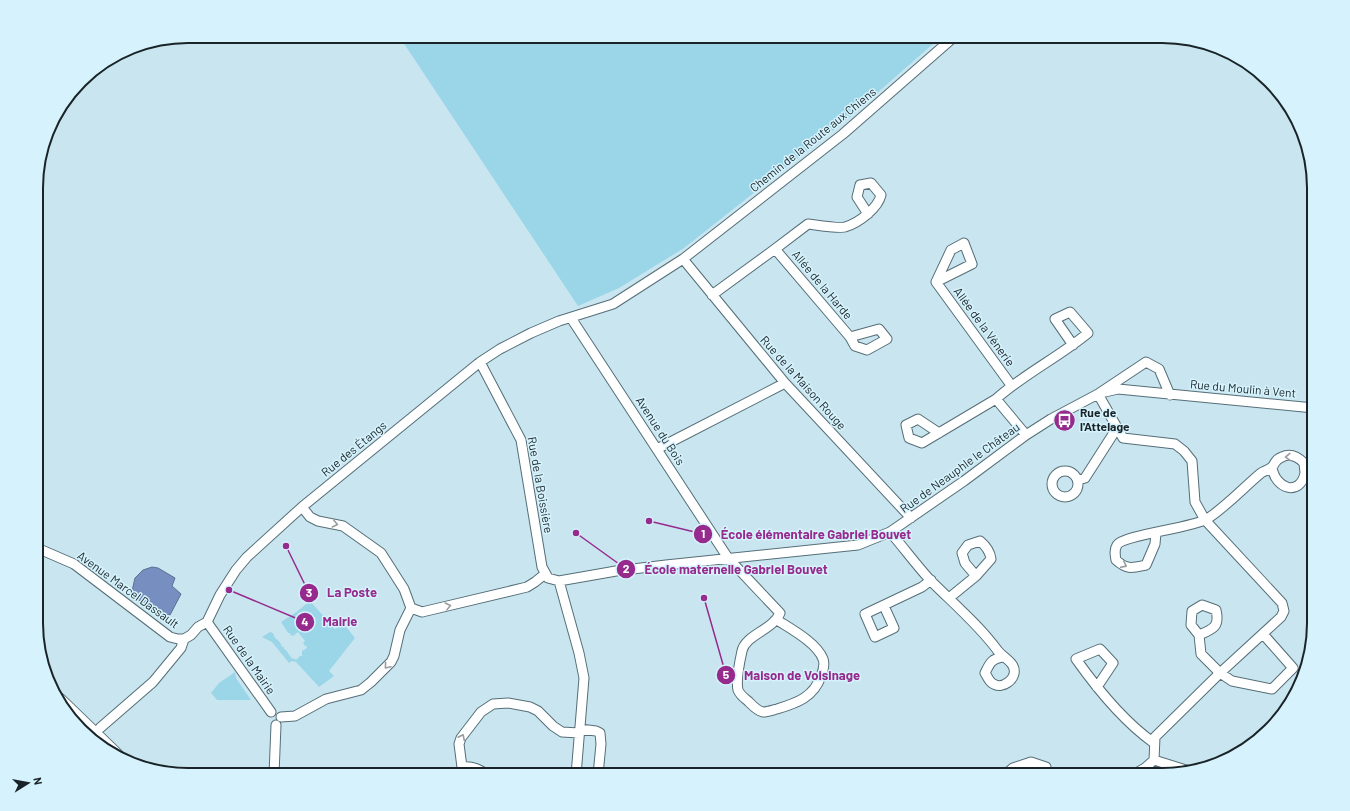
<svg xmlns="http://www.w3.org/2000/svg" width="1350" height="811" viewBox="0 0 1350 811" font-family="Barlow,sans-serif">
  <style>
    .green { fill: #9bd5e8 }
    .water { fill: #778ec1; stroke: #5b6e93 }
    .lines { fill: none; stroke-linecap: round; stroke-linejoin: round }
    .minor-casing { stroke: #556e77; stroke-width: 11 }
    .primary-casing { stroke: #556e77; stroke-width: 17 }
    .minor { stroke: #fff; stroke-width: 9 }
    .primary { stroke: #fff; stroke-width: 15 }
    .oneway { stroke: #989c9e }
    .labels { text-anchor: middle; stroke-width: 3; stroke-linejoin: round; paint-order: stroke }
    .street-label { font-size: 12px; fill: #1a2428; stroke: #d6f3fd }
    .poi-label { font-size: 12px; font-weight: bold; fill: #1a2428; stroke: #d6f3fd; text-anchor: start }
    .rim { fill: none; stroke: #1a2428; stroke-width: 2 }
    .leader { fill: none; stroke: #962b8d; stroke-width: 1.5 }
    .callout-dot { fill: #962b8d; stroke: #d6f3fd; stroke-width: 1.5 }
    .mark-label { font-size: 12px; text-anchor: middle; font-weight: bold; fill: #fff }
    .callout-label { font-size: 13px; text-anchor: middle; font-weight: bold; fill: #962b8d; stroke: #d6f3fd; stroke-width: 3; stroke-linejoin: round; paint-order: stroke }
  </style>
  <rect width="100%" height="100%" fill="#c9e6f0"/>
  <path class="green" d="M 399,36 L 942,36 L 851,116 L 684,248 L 619,288 L 578,306 Z
    M 310,601 L 335,629 L 343,623 L 355,638 L 329,671 L 334,676 L 319,687 L 296,662 L 292,661 L 289,663 L 272,642 L 262,637 L 270,632 L 273,633 L 275,638 L 278,640 L 278,641 L 280,642 L 282,647 L 284,647 L 284,649 L 286,650 L 292,659 L 293,658 L 296,660 L 300,656 L 302,656 L 302,651 L 307,648 L 306,645 L 305,646 L 303,643 L 305,641 L 298,632 L 293,636 L 292,635 L 291,636 L 290,633 L 288,633 L 281,622 L 295,613 Z
    M 235,672 L 236,678 L 251,700 L 217,700 L 211,693 L 219,683 Z"/>
  <path class="water" d="M 152,567 L 158,568 L 175,578 L 172,586 L 181,594 L 170,615 L 165,614 L 135,598 L 132,591 L 135,578 L 143,570 Z"/>
  <g class="lines">
    <defs>
      <path id="minor" d="M 775,249 L 850,337 L 855,346 L 867,350 L 887,339 L 879,329 L 850,337
        M 683,259 L 785,383 L 911,518
        M 936,282 L 972,264 L 964,243 L 951,250 L 936,282 L 1011,385
        M 712,295 L 775,249 L 808,224 C 816,225 840,229 845,227 C 859,223 878,208 881,195 L 871,183 L 860,185 L 857,197 L 868,214
        M 571,318 L 728,558 L 780,613 C 773,630 745,635 742,651 C 740,660 736,681 738,690 C 740,695 744,698 748,701 C 752,705 757,711 763,712 C 767,712 773,710 777,709 C 797,703 814,697 821,676 C 823,671 825,664 823,659 C 817,643 791,629 777,620
        M 480,362 L 521,440 L 542,567 L 548,578 L 559,581 L 616,571 L 666,565 L 858,545 L 890,532 L 964,481 L 1026,435 L 1051,419 L 1098,394 L 1146,362 L 1159,369 L 1170,395
        M 1105,392 L 1118,389 L 1314,408
        M 1098,394 L 1123,438 L 1175,444 L 1184,451 L 1192,461 L 1195,502 L 1205,520 L 1282,603 L 1284,611 L 1281,617 L 1220,673 L 1155,737 L 1154,760 L 1145,768 L 1133,775
        M 996,399 C 1024,374 1059,357 1088,333 L 1070,312 L 1055,319 L 1073,345
        M 939,433 L 918,419 L 906,425 L 909,438 L 922,443 L 996,399 L 1026,435
        M 657,449 L 785,383
        M1052 484a13 13 0 1 1 26 0a13 13 0 1 1-26 0Z
        M 1078,480 L 1085,478 L 1117,428
        M 302,507 L 310,517 L 318,521 L 343,526 L 381,553 L 404,589 L 411,608
        M 890,532 C 904,548 917,566 931,581 C 954,604 979,625 998,651 C 1003,657 1010,660 1013,666 C 1019,678 1002,691 992,683 C 989,681 987,676 985,673 C 990,663 991,659 1003,657
        M 1156,533 L 1155,544 L 1146,565 C 1132,568 1127,570 1116,560 C 1115,555 1114,550 1117,545 C 1123,535 1192,528 1207,519 C 1227,506 1243,488 1261,473 C 1264,471 1269,470 1272,467 C 1276,463 1274,460 1282,457 C 1290,453 1298,457 1304,463 C 1304,466 1305,470 1305,473 C 1300,497 1275,489 1272,467
        M 37,548 L 74,564 L 170,637 L 178,639 L 184,639
        M 559,581 L 579,653 L 584,678 L 576,775
        M 949,598 L 976,576 L 991,559 C 990,551 986,546 980,541 L 968,545 L 962,553 L 965,563 L 976,576
        M 884,606 L 894,628 L 875,637 L 865,614 L 922,587 L 931,580
        M 411,608 L 422,612 L 527,587 L 535,582 L 545,574
        M 207,622 L 271,712
        M 1199,635 L 1191,625 L 1192,611 L 1202,605 L 1216,610 C 1220,627 1213,629 1199,635 L 1201,654 L 1220,673 L 1232,681 L 1272,689 L 1293,668 L 1263,634
        M 1097,687 L 1113,663 L 1100,649 L 1076,659 C 1098,690 1123,721 1154,743
        M 281,717 L 295,716 L 326,699 L 361,690 L 371,682 L 391,662 L 394,656 L 400,630 L 411,608
        M 100,728 L 153,682 L 181,648 L 184,639 L 191,635 L 198,627 L 207,622 L 220,595 L 236,570 L 247,557 L 302,507 L 480,362 L 500,349 L 531,333 L 559,321 L 613,304 L 683,259 L 843,134 L 955,36
        M 580,729 L 596,731 L 600,733 L 601,744 L 598,775
        M 1154,760 L 1186,770
        M 463,767 C 473,766 479,769 488,775
        M 274,775 L 276,725
        M 463,775 L 459,744 L 461,738 L 481,712 L 493,704 L 508,703 L 530,707 L 538,711 L 553,726 L 562,732 L 579,733
        M 1005,775 L 1013,768 L 1031,762 L 1046,767"/>
      <path id="primary" d="M 59,701 L 116,756"/>
    </defs>
    <use href="#minor" class="minor-casing"/>
    <use href="#primary" class="primary-casing"/>
    <use href="#minor" class="minor"/>
    <use href="#primary" class="primary"/>
  </g>
  <defs><path id="oneway-chevron" d="M-2-3.5L2.5 0L-2 3.5" fill="none" stroke-width="1.6" stroke-linecap="round" stroke-linejoin="round"/></defs>
  <g class="oneway">
    <use href="#oneway-chevron" transform="translate(1288 457) rotate(177)"/>
    <use href="#oneway-chevron" transform="translate(335 524) rotate(13)"/>
    <use href="#oneway-chevron" transform="translate(1124 565) rotate(26)"/>
    <use href="#oneway-chevron" transform="translate(448 606) rotate(-14)"/>
    <use href="#oneway-chevron" transform="translate(387 666) rotate(130)"/>
    <use href="#oneway-chevron" transform="translate(462 737) rotate(-64)"/>
  </g>
  <defs>
    <symbol id="bus-disc" viewBox="-11 -11 22 22"><circle r="9.5" fill="#962b8d" stroke="#d6f3fd"/><path d="M-5-6H5V4H4V6H2V4H-2V6H-4V4H-5ZM-3.5-4V0h7V-4ZM-3.5 1.2v1.5H-2V1.2ZM2 1.2v1.5H3.5V1.2Z" fill="#fff"/></symbol>
  </defs>
  <g fill-rule="evenodd">
    <use href="#bus-disc" x="1052" y="408" width="25" height="25"/>
  </g>
  <g class="labels">
    <g class="street-label">
      <text transform="translate(813 140) rotate(-39)" y="4">Chemin de la Route aux Chiens</text>
      <text transform="translate(822 285) rotate(50)" y="4">Allée de la Harde</text>
      <text transform="translate(984 327) rotate(54)" y="4">Allée de la Vénerie</text>
      <text transform="translate(803 383) rotate(48)" y="4">Rue de la Maison Rouge</text>
      <text transform="translate(1243 389) rotate(5)" y="4">Rue du Moulin à Vent</text>
      <text transform="translate(660 431) rotate(57)" y="4">Avenue du Bois</text>
      <text transform="translate(354 449) rotate(-39)" y="4">Rue des Étangs</text>
      <text transform="translate(960 468) rotate(-36)" y="4">Rue de Neauphle le Château</text>
      <text transform="translate(540 485) rotate(80)" y="4">Rue de la Boissière</text>
      <text transform="translate(128 590) rotate(36)" y="4">Avenue Marcel Dassault</text>
      <text transform="translate(249 660) rotate(55)" y="4">Rue de la Mairie</text>
    </g>
    <g class="poi-label">
      <text x="1080" y="417">Rue de<tspan x="1080" dy="14">l'Attelage</tspan></text>
    </g>
  </g>
  <path d="M0 0H1350V811H0ZM188 43H1162A145 145 0 0 1 1307 188V623A145 145 0 0 1 1162 768H188A145 145 0 0 1 43 623V188A145 145 0 0 1 188 43Z" fill="#d6f3fd" fill-rule="evenodd"/>
  <path class="rim" d="M188 43H1162A145 145 0 0 1 1307 188V623A145 145 0 0 1 1162 768H188A145 145 0 0 1 43 623V188A145 145 0 0 1 188 43Z"/>
  <path class="leader" d="M649 521L703 534M576 533L626 569M286 546L309 593M229 590L305 622M704 598L726 675"/>
  <g class="callout-dot">
    <circle cx="649" cy="521" r="4"/>
    <circle cx="576" cy="533" r="4"/>
    <circle cx="286" cy="546" r="4"/>
    <circle cx="229" cy="590" r="4"/>
    <circle cx="704" cy="598" r="4"/>
    <circle cx="703" cy="534" r="10"/>
    <circle cx="626" cy="569" r="10"/>
    <circle cx="309" cy="593" r="10"/>
    <circle cx="305" cy="622" r="10"/>
    <circle cx="726" cy="675" r="10"/>
  </g>
  <g class="mark-label">
    <text x="703" y="538">1</text>
    <text x="626" y="573">2</text>
    <text x="309" y="597">3</text>
    <text x="305" y="626">4</text>
    <text x="726" y="679">5</text>
  </g>
  <g class="callout-label">
    <text x="816" y="539">École élémentaire Gabriel Bouvet</text>
    <text x="736" y="574">École maternelle Gabriel Bouvet</text>
    <text x="352" y="597">La Poste</text>
    <text x="340" y="626">Mairie</text>
    <text x="802" y="680">Maison de Voisinage</text>
  </g>
  <g transform="translate(28 783) rotate(79)" stroke="#d6f3fd" stroke-width="3" paint-order="stroke">
  <path d="M0-3L7 15L0 10L-7 15Z" fill="#1a2428"/>
  <text y="-6" font-size="11" font-weight="bold" text-anchor="middle" fill="#1a2428">N</text>
  </g>
</svg>
